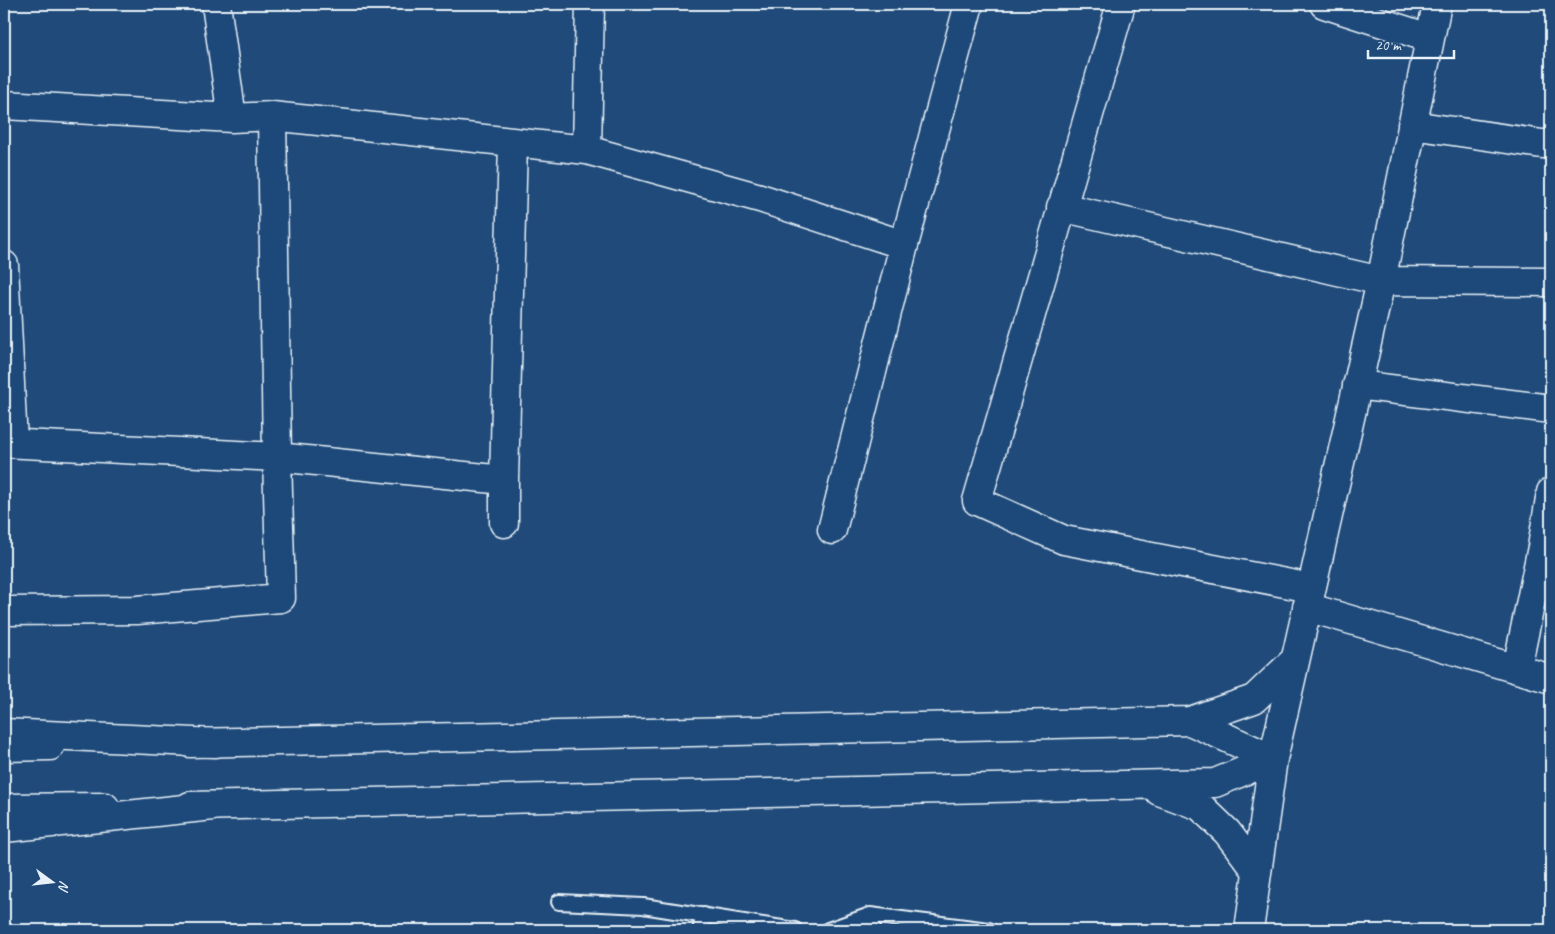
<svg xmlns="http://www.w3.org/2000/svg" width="1555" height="934" viewBox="0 0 1555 934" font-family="Caveat,sans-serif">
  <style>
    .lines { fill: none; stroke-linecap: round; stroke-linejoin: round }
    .service-casing { stroke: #e8f1f8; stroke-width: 18 }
    .minor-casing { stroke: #e8f1f8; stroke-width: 31 }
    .trunk-casing { stroke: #e8f1f8; stroke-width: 31 }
    .service { stroke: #1f4a7a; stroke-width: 14 }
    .minor { stroke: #1f4a7a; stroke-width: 28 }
    .trunk { stroke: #1f4a7a; stroke-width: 28 }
  </style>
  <rect width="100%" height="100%" fill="#1f4a7a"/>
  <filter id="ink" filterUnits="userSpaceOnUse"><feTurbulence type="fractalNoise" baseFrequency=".02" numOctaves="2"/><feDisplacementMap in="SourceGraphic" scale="10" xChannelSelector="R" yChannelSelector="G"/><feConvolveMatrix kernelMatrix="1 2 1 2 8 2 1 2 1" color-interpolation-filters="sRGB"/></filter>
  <g filter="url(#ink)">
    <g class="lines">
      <defs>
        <path id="service" d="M 559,902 L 643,906 L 795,930
          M 870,915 L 873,930
          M 700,930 L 704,915
          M 828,930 L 870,915 L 989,930"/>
        <path id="minor" d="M 216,4 L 232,118
          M 1121,4 L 977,501 L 1064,540 L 1311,588
          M 1324,4 L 1429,38
          M 4,105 L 232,118 L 272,116 L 587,150 L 760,198 L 904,245
          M 1412,125 L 1542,144 L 1551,144
          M 587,150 L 590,4
          M 1061,207 L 1381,281 L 1551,282
          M 4,265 L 13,443
          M 1357,385 L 1551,409
          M 4,443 L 277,457 L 504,480
          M 504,523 L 504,480 L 513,143
          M 832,530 L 904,245 L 969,4
          M 1307,607 L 1551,679
          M 4,611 L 137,610 L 281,598 L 277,457 L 272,116
          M 1517,668 L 1542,547 L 1551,492
          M 1190,721 L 1254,699 L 1295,660
          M 190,743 L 1190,721 L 1273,759
          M 4,747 L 50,746
          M 1159,791 L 1200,806 L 1227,832 L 1257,871
          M 190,806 L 1215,783 L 1273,759
          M 4,808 L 105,807
          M 1249,930 L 1273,759 L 1381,281 L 1437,4"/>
        <path id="trunk" d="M 4,733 L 215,743
          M 4,828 L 213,806"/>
      </defs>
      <use href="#service" class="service-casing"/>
      <use href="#minor" class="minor-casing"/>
      <use href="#trunk" class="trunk-casing"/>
      <use href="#service" class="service"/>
      <use href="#minor" class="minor"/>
      <use href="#trunk" class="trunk"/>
    </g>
  </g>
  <rect width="1555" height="934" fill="none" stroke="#1f4a7a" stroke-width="20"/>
  <rect x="10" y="10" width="1535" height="914" fill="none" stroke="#e8f1f8" stroke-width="2" filter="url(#ink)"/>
  <g transform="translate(52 882) rotate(105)" stroke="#1f4a7a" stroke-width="4" paint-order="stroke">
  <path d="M0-4L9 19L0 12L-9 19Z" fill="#e8f1f8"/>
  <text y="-8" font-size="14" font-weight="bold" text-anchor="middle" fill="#e8f1f8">N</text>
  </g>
  <path d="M1368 50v8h86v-8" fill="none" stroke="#e8f1f8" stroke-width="2.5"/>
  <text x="1375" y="50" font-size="15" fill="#e8f1f8" stroke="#1f4a7a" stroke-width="4" paint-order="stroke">20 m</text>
</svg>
